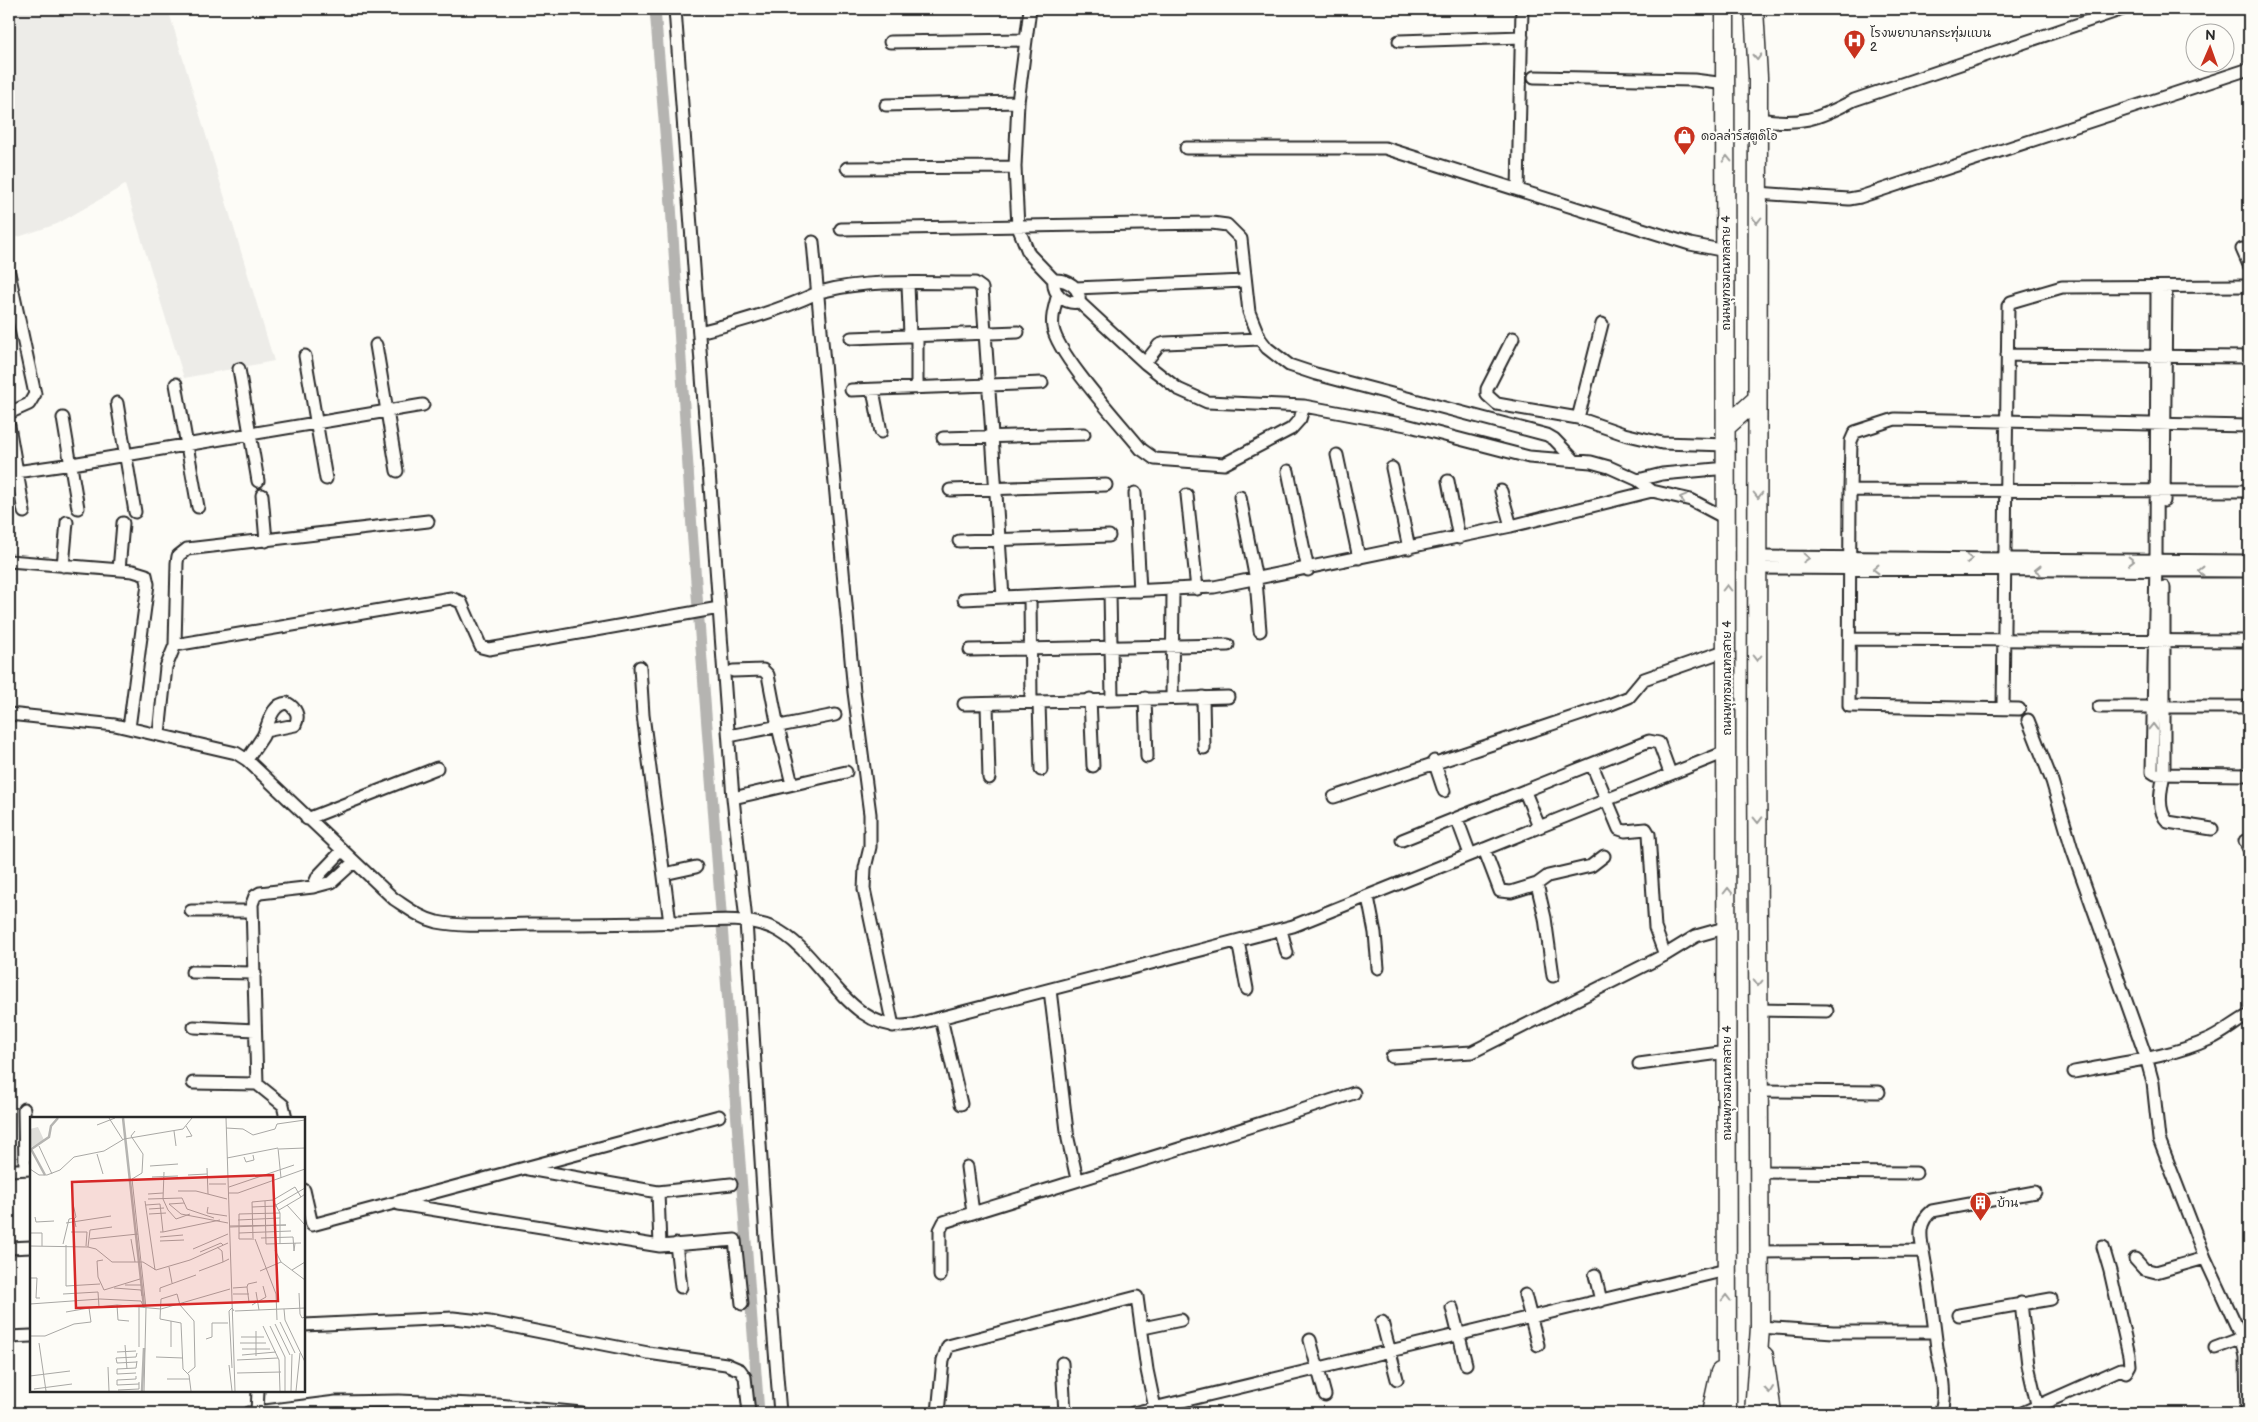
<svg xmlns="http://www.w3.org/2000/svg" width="2258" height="1422" viewBox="0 0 2258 1422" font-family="'Balsamiq Sans','Playpen Sans Thai',sans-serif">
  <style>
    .built { fill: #edece8 }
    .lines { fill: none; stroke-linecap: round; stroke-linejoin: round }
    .canal { stroke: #b5b4b1; stroke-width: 11 }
    .street-casing { stroke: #2b2b2b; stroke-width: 15 }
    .primary-casing { stroke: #2b2b2b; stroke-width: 21 }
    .street { stroke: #fdfcf7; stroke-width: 11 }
    .primary { stroke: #fdfcf7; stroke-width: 18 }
    .oneway { stroke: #9e9e9b }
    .labels { text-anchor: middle; stroke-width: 4.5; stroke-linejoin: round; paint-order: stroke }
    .poi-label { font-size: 12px; fill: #2b2b2b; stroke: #fdfcf7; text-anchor: start }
    .street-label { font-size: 12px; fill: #2b2b2b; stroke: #fdfcf7 }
    .inset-river { fill: none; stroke: #b5b4b1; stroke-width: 2.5 }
    .inset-road { fill: none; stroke: #a9a8a5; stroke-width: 1 }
    .view { fill: #d62828; fill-opacity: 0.15; stroke: #d62828; stroke-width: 2.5 }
    .inset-edge { fill: none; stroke: #2b2b2b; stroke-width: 2.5 }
  </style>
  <rect width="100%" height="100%" fill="#fdfcf7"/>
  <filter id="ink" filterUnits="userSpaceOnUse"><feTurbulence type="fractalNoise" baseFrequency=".02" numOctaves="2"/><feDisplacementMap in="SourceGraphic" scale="10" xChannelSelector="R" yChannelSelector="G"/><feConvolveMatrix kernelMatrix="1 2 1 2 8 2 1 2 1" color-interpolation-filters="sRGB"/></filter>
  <g filter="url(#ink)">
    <path class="built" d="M 9,9 L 168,9 L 274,361 L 184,378 L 125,185 L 57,224 L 9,240 Z"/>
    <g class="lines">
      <path class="canal" d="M 655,9 L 671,205 L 692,529 L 759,1413"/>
      <defs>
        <path id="street" d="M 675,9 L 733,798 L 746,921 L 766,1239 L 780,1413
          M 1030,9 L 1018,102 L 1015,167 L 1018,227 L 1029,254 L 1054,280 C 1068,279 1081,288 1079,302
          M 1399,41 L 1522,37
          M 890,42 L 1026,40
          M 1534,77 L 1694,80 L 1726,84
          M 886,105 L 1018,102
          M 1758,119 C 1799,126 1819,119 1854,100 L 2123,9
          M 1186,148 L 1385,148 L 1690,244 L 1726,251
          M 847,168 L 1015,167
          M 1518,190 L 1522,9
          M 1757,193 L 1849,199 L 1860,197 L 2249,69
          M 841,229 L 1141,224 L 1212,223 L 1227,225 L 1241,239 L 1249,312 L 1260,339 L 1267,348 L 1289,365 L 1316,374 L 1547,435 L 1554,439 L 1574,460
          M 813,242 L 854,692 L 870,814 L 870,847 L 865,868 L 864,889 L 893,1026
          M 2242,249 L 2249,265
          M 9,273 L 35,394 L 29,404 L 9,413
          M 1054,280 C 1052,294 1066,305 1079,302 L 1145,363 L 1178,389 L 1207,402 L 1304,406 L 1406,425 L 1529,457 L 1591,462 L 1609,467 L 1638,480 L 1652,491 L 1691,500 L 1727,519
          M 908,284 L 910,336
          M 1075,288 L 1245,281
          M 2157,288 L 2156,561 L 2152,772 L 2155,774 L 2249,775
          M 824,291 C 868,279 929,283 975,283 L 982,288 L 1003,597 L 964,599
          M 1058,294 C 1055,306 1051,317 1053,328 C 1058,356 1121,424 1141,449 L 1155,459 L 1224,464 L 1291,429 L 1300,419 L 1304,406
          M 699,332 C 740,322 779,311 817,293
          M 917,336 L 917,388
          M 851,338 L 1018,332
          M 1513,338 L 1487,389 L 1487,395 L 1497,404 L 1578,418 L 1624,434 L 1662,443 L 1727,445
          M 376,345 L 397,471
          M 2007,355 L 2249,357
          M 305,356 L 326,479
          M 1145,363 L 1159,345 L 1165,343 L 1260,339
          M 239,369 L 258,481
          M 176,384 L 198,507
          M 851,390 L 1042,383
          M 873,390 L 881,432
          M 117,403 L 135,512
          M 63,418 L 78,508
          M 1578,418 L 1602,324
          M 9,426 L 24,512
          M 943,438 L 1084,434
          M 1337,455 L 1359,558
          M 1392,468 L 1409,548
          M 1288,471 L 1308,570
          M 9,473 L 72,464 L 423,405
          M 1638,480 L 1662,474 L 1727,468
          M 1448,481 L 1459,538
          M 950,490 L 1106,485
          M 1850,490 L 2249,491
          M 1501,491 L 1511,526
          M 1135,493 L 1140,591
          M 262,495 L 266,541
          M 1187,495 L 1197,589
          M 1240,497 L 1256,580 L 1260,631
          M 2164,501 L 2166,288
          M 959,541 L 1109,536
          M 1757,557 L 2249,561
          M 9,561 L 133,571 L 146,575 L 148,584 L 129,728
          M 63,566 L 67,522
          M 1757,568 L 2249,571
          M 119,570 L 123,523
          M 2164,587 L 2164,774 C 2161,789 2156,810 2168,822 L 2212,829
          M 1110,593 L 1112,698
          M 1030,596 L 1031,702
          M 1003,597 L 1214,587 L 1511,526 L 1652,491
          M 1850,639 L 2249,641
          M 175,645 L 451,598 L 461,602 L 481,647 L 489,649 L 719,608
          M 970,650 L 1228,645
          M 640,667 L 643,715 L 670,923
          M 733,671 L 763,670 L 768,675 L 778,727 L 792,784
          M 1203,697 L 1204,748
          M 1145,698 L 1147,757
          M 1172,698 L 1173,591
          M 1090,699 L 1093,766
          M 1039,702 L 1041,770
          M 964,704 L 1228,697
          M 987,704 L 989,778
          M 2003,707 L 2008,306 L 2011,302 L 2062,287 L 2249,286
          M 2099,707 L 2249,707
          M 2019,709 L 1849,706 L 1850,490 L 1851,441 L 1855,432 L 1895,419 L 2249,426
          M 9,714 L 115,725 L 236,753 L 247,760 L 394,899 C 408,908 420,918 437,922 C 467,928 501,924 531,924 C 581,924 630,924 679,922 C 709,921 744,916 773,928 C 824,951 847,1036 913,1025 L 1293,926 L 1728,751
          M 2028,720 L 2052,781 L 2072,849 L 2146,1057 L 2153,1083 L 2159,1139 L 2205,1258 L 2242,1338 L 2246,1357 L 2247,1413
          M 159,734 L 166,667 L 175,645 L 177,563 L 178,556 L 187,549 L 428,521
          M 729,736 L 835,715
          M 247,760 C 252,752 258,744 263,736 C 269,724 271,704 287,703 C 296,708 300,716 295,725 L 265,731
          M 1434,761 L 1444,791
          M 1592,765 L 1619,829 L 1625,831 L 1646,829 L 1649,834 L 1655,928 L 1665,955 L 1696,936 L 1728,927
          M 1525,792 L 1539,826
          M 1334,797 L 1609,705 L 1629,697 L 1644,679 L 1727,650
          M 733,798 L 846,772
          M 307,819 L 437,768
          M 1457,819 L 1470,854
          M 1402,840 L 1649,741 L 1659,743 L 1670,773
          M 2245,841 L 2249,849
          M 1484,849 L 1500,891 L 1511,892 L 1537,884 L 1545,918 L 1553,976
          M 342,851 L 318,876 L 313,887 L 332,882 L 354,862
          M 664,874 L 696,867
          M 1537,884 L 1548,876 L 1591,866 L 1604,856
          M 1368,897 L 1375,933 L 1378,968
          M 191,911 L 252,911
          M 1281,930 L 1287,953
          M 1238,941 L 1247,989
          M 192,972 L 255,973
          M 1050,990 L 1068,1139 L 1077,1179
          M 1757,1010 L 1827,1011
          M 941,1018 L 961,1104
          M 194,1027 L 255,1030
          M 1392,1057 L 1472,1052 L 1665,955
          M 1639,1064 L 1727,1052
          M 2074,1072 C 2119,1063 2168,1058 2210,1039 C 2223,1033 2236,1022 2249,1015
          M 193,1083 L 257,1084
          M 1758,1091 L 1879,1092
          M 24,1109 L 25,1169
          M 286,1118 L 283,1105 L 257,1084 L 252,904 L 255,896 L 260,893 L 313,887
          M 967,1167 L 973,1213
          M 528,1169 L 658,1192 L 731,1184
          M 9,1170 L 31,1169
          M 1759,1172 L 1916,1173
          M 304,1190 L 312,1225 L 719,1116
          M 658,1192 L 660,1246
          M 399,1204 L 660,1246 L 735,1240 L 742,1304
          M 676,1244 L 681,1287
          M 9,1248 L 31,1247
          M 1923,1251 C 1929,1284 1933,1315 1937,1348 C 1940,1368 1948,1394 1940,1413
          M 1758,1252 L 1923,1251 C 1920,1236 1918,1222 1932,1211 L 2035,1192
          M 2135,1259 L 2144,1269 L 2156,1272 L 2205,1258
          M 1595,1275 L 1601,1301
          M 940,1276 L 940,1230 L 944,1222 C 1081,1179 1218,1138 1354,1093
          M 1525,1295 L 1538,1345
          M 2021,1303 L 2028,1365 L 2039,1413
          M 1452,1308 L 1466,1364
          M 1959,1315 L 2051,1299
          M 1382,1322 L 1397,1379
          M 304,1325 L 453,1318 L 490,1322 L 648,1353 L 726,1364 L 740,1370 L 745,1377 L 749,1413
          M 1760,1327 L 1833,1332 L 1935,1332
          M 1143,1328 L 1181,1320
          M 9,1337 L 31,1336
          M 1310,1340 L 1325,1395
          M 2215,1348 L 2242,1338
          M 1062,1363 L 1065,1413
          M 257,1412 L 258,1391
          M 248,1413 L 336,1402 L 399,1401 L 498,1405 L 582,1413
          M 938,1413 L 943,1360 L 948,1346 L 1137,1297 L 1147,1370 L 1156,1413
          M 1133,1413 L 1726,1270
          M 2022,1413 L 2121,1369 L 2126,1372 L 2130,1365 L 2129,1355 L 2110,1271 L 2103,1247"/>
        <path id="primary" d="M 1725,9 L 1727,1413
          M 1727,426 L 1757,399
          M 1764,1356 L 1772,1413
          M 1711,1413 L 1720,1372
          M 1754,1413 L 1760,1327 L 1757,744 L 1758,77 L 1754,9"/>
      </defs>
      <use href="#street" class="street-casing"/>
      <use href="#primary" class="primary-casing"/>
      <use href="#street" class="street"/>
      <use href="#primary" class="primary"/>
    </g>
    <defs><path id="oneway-chevron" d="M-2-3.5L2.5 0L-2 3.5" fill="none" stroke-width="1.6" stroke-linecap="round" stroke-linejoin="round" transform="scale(1.25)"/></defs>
    <g class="oneway">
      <use href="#oneway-chevron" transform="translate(1757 57) rotate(87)"/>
      <use href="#oneway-chevron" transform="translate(1727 159) rotate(-91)"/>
      <use href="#oneway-chevron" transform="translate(1757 220) rotate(90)"/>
      <use href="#oneway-chevron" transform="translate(1758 495) rotate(90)"/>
      <use href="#oneway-chevron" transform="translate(1683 498) rotate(-165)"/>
      <use href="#oneway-chevron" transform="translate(1806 558) rotate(2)"/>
      <use href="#oneway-chevron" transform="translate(1969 559)"/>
      <use href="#oneway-chevron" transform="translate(2131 561) rotate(1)"/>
      <use href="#oneway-chevron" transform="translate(1876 569) rotate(-180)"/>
      <use href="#oneway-chevron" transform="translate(2038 570) rotate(-180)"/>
      <use href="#oneway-chevron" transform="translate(2201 571) rotate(-180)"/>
      <use href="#oneway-chevron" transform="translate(1727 588) rotate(-90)"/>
      <use href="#oneway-chevron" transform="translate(1757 658) rotate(90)"/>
      <use href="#oneway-chevron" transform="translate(2153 727) rotate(-89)"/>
      <use href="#oneway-chevron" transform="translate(1758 820) rotate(89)"/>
      <use href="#oneway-chevron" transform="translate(1728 891) rotate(-90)"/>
      <use href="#oneway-chevron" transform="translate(1758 983) rotate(91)"/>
      <use href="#oneway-chevron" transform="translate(1726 1298) rotate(-90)"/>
      <use href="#oneway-chevron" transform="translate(1769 1390) rotate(83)"/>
    </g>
  </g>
  <defs>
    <symbol id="hospital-pin" viewBox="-11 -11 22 30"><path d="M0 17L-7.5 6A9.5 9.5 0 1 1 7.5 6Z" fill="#c8321e" stroke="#fdfcf7"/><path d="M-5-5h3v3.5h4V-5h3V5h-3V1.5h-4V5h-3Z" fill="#fff"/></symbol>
    <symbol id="shop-pin" viewBox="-11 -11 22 30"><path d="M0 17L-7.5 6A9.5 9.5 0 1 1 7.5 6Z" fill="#c8321e" stroke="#fdfcf7"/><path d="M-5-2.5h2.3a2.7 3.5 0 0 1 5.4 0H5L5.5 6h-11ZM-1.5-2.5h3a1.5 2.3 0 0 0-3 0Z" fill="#fff"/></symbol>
    <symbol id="building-pin" viewBox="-11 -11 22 30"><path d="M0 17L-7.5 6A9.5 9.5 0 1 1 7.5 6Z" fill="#c8321e" stroke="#fdfcf7"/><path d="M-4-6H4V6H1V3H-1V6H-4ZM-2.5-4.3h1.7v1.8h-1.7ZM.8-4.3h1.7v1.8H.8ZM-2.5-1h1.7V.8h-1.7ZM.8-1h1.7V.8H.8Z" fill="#fff"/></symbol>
  </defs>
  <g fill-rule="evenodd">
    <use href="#hospital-pin" x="1842" y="28" width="25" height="34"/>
    <use href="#shop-pin" x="1672" y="124" width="25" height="34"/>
    <use href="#building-pin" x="1968" y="1190" width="25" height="34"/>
  </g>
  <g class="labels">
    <g class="poi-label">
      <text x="1870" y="37">โรงพยาบาลกระทุ่มแบน<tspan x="1870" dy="14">2</tspan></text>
      <text x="1701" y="140">ดอลล่าร์สตูดิโอ</text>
      <text x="1997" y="1207">บ้าน</text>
    </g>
    <g class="street-label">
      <text transform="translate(1726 273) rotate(-90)" y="4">ถนนพุทธมณฑลสาย 4</text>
      <text transform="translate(1727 678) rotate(-90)" y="4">ถนนพุทธมณฑลสาย 4</text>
      <text transform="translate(1727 1083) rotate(-90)" y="4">ถนนพุทธมณฑลสาย 4</text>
    </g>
  </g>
  <g transform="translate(30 1117)">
    <rect width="275" height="275" fill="#fdfcf7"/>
    <path d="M 8,10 L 14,23 L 0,31 L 0,12 Z" fill="#dfdeda"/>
    <path class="inset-river" d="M 93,1 L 114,190M 1,32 L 15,58M 0,33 L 19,20 L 21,9 L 28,1M 112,274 L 114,231"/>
    <path class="inset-road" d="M 79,1 L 93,23M 196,1 L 205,274M 67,8 L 85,1M 156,9 L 162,19 L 156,20M 196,11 L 213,12 L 223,18 L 245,12 L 247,7 L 275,3M 105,14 L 101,19 L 113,37 L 112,56 L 102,62 L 116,191 L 114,274M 144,14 L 146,29M 9,29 L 22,57M 249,32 L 275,31M 67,37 L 73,57M 214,40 L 216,45 L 224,43 L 223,38M 197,41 L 248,31 L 251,61M 120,49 L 148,47M 177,51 L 178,77M 0,52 L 9,58 L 17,58 L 30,53 L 44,40 L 74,34 L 94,22 L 153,12 L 162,1M 134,55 L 133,82 L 138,93 L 146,102 L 160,97M 158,58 L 177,57M 122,60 L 148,59M 179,60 L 196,60M 179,67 L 196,67M 199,70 L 264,48M 148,74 L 166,74 L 197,82M 199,76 L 208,76 L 275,52M 118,77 L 133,76M 118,82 L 152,81 L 157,92 L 184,101M 243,83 L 265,70 L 271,80 L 275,77M 115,84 L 125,153M 235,84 L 236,127 L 271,126M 43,87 L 46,100 L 44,102M 139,87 L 151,97 L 198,106M 139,87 L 154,86M 116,88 L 130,87 L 133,115 L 130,115M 246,88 L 275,71M 257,88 L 275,108M 178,90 L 177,96 L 197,99M 222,90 L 247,89M 119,92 L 134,91M 249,93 L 271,80M 119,97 L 136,96M 5,100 L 6,105 L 24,104M 208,103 L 250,101M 36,106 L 81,99M 200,109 L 256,108 L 200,110M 41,115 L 57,115 L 56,129M 133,115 L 190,103M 0,116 L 12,116 L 12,129M 209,116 L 261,114M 130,120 L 153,118M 223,121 L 222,85 L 243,83 L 250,96M 231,121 L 263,120 L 264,134 L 265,126M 60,122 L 108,117M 101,122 L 105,145M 224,122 L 209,122 L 209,97 L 250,96 L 250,127M 225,122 L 246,177 L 247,203M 130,124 L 154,123M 33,127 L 39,102 L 44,101 L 46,110M 36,128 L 36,169 L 70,167M 0,129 L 58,130 L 66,132 L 82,145 L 113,145 L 126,153 L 160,143 L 198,126M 58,130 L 60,113 L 82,110M 187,130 L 192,134 L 193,145 L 199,142M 163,132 L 198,117M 245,133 L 251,145 L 275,163M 170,135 L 191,126 L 193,128M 73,143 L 67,144 L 68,160 L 74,173 L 110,162M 139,150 L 142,166M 262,153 L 275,145M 169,154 L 193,145M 230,154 L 251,145M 0,161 L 7,161 L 6,181 L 10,181M 95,168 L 111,168M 84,171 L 111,173 L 112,179M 203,171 L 217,170 L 218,167 L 227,165M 130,175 L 130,171 L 166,158M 226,175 L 229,193M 269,176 L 270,197 L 272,201 L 275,200M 33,177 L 68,175 L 69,190M 203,177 L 219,177M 70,182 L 111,184 L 114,191M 204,185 L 219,185 L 217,170M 0,187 L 70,182M 87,188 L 88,203 L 99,204M 222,188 L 236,180 L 233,169M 109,190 L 109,230M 254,192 L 255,203 L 275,245M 205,194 L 275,191M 36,195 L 59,191M 141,204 L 141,230M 250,205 L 265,236M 151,206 L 130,202 L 131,182 L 147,177 L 150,188 L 164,204 L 165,250 L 158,256M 151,206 L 153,252 L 159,258 L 161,274M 245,207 L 260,238M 233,209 L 249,243 L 250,274M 240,209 L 255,240 L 255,274M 226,214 L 226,239M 0,219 L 15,219 L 44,207 L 61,205 L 59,191 L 87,188 L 131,192 L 200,172M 211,220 L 234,220M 176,222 L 182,220 L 182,206 L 198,206M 9,226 L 16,274M 210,226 L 236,226M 95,228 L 97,252M 212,232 L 240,232M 87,235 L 106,234M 212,238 L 246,235M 126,240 L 153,241M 207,243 L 248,241M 107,245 L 87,246 L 86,241 L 106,240 L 107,236M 199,248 L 202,274M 78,250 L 79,274M 202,251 L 199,194 L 202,191 L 204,194M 106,256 L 87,257 L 87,252 L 106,251 L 107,244M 207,256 L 251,255M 0,259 L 40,254M 106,259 L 106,262 L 87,263 L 87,268 L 109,267M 137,262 L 159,262M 4,272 L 42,267M 88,273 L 109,272 L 109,265M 261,274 L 262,237M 266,274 L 270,236"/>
    <path class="view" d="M 243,58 L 248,184 L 46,191 L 42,65 Z"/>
    <rect width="275" height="275" class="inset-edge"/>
  </g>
  <rect width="2258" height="1422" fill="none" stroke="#fdfcf7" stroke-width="30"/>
  <rect x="15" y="15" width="2228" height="1392" fill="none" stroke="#2b2b2b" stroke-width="2" filter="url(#ink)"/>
  <g transform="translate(2210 48) rotate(2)"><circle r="24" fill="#fdfcf7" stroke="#a9a8a5"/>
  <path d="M0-4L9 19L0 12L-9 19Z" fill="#c8321e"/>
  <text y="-8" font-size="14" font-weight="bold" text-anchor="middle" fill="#2b2b2b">N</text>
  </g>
</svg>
